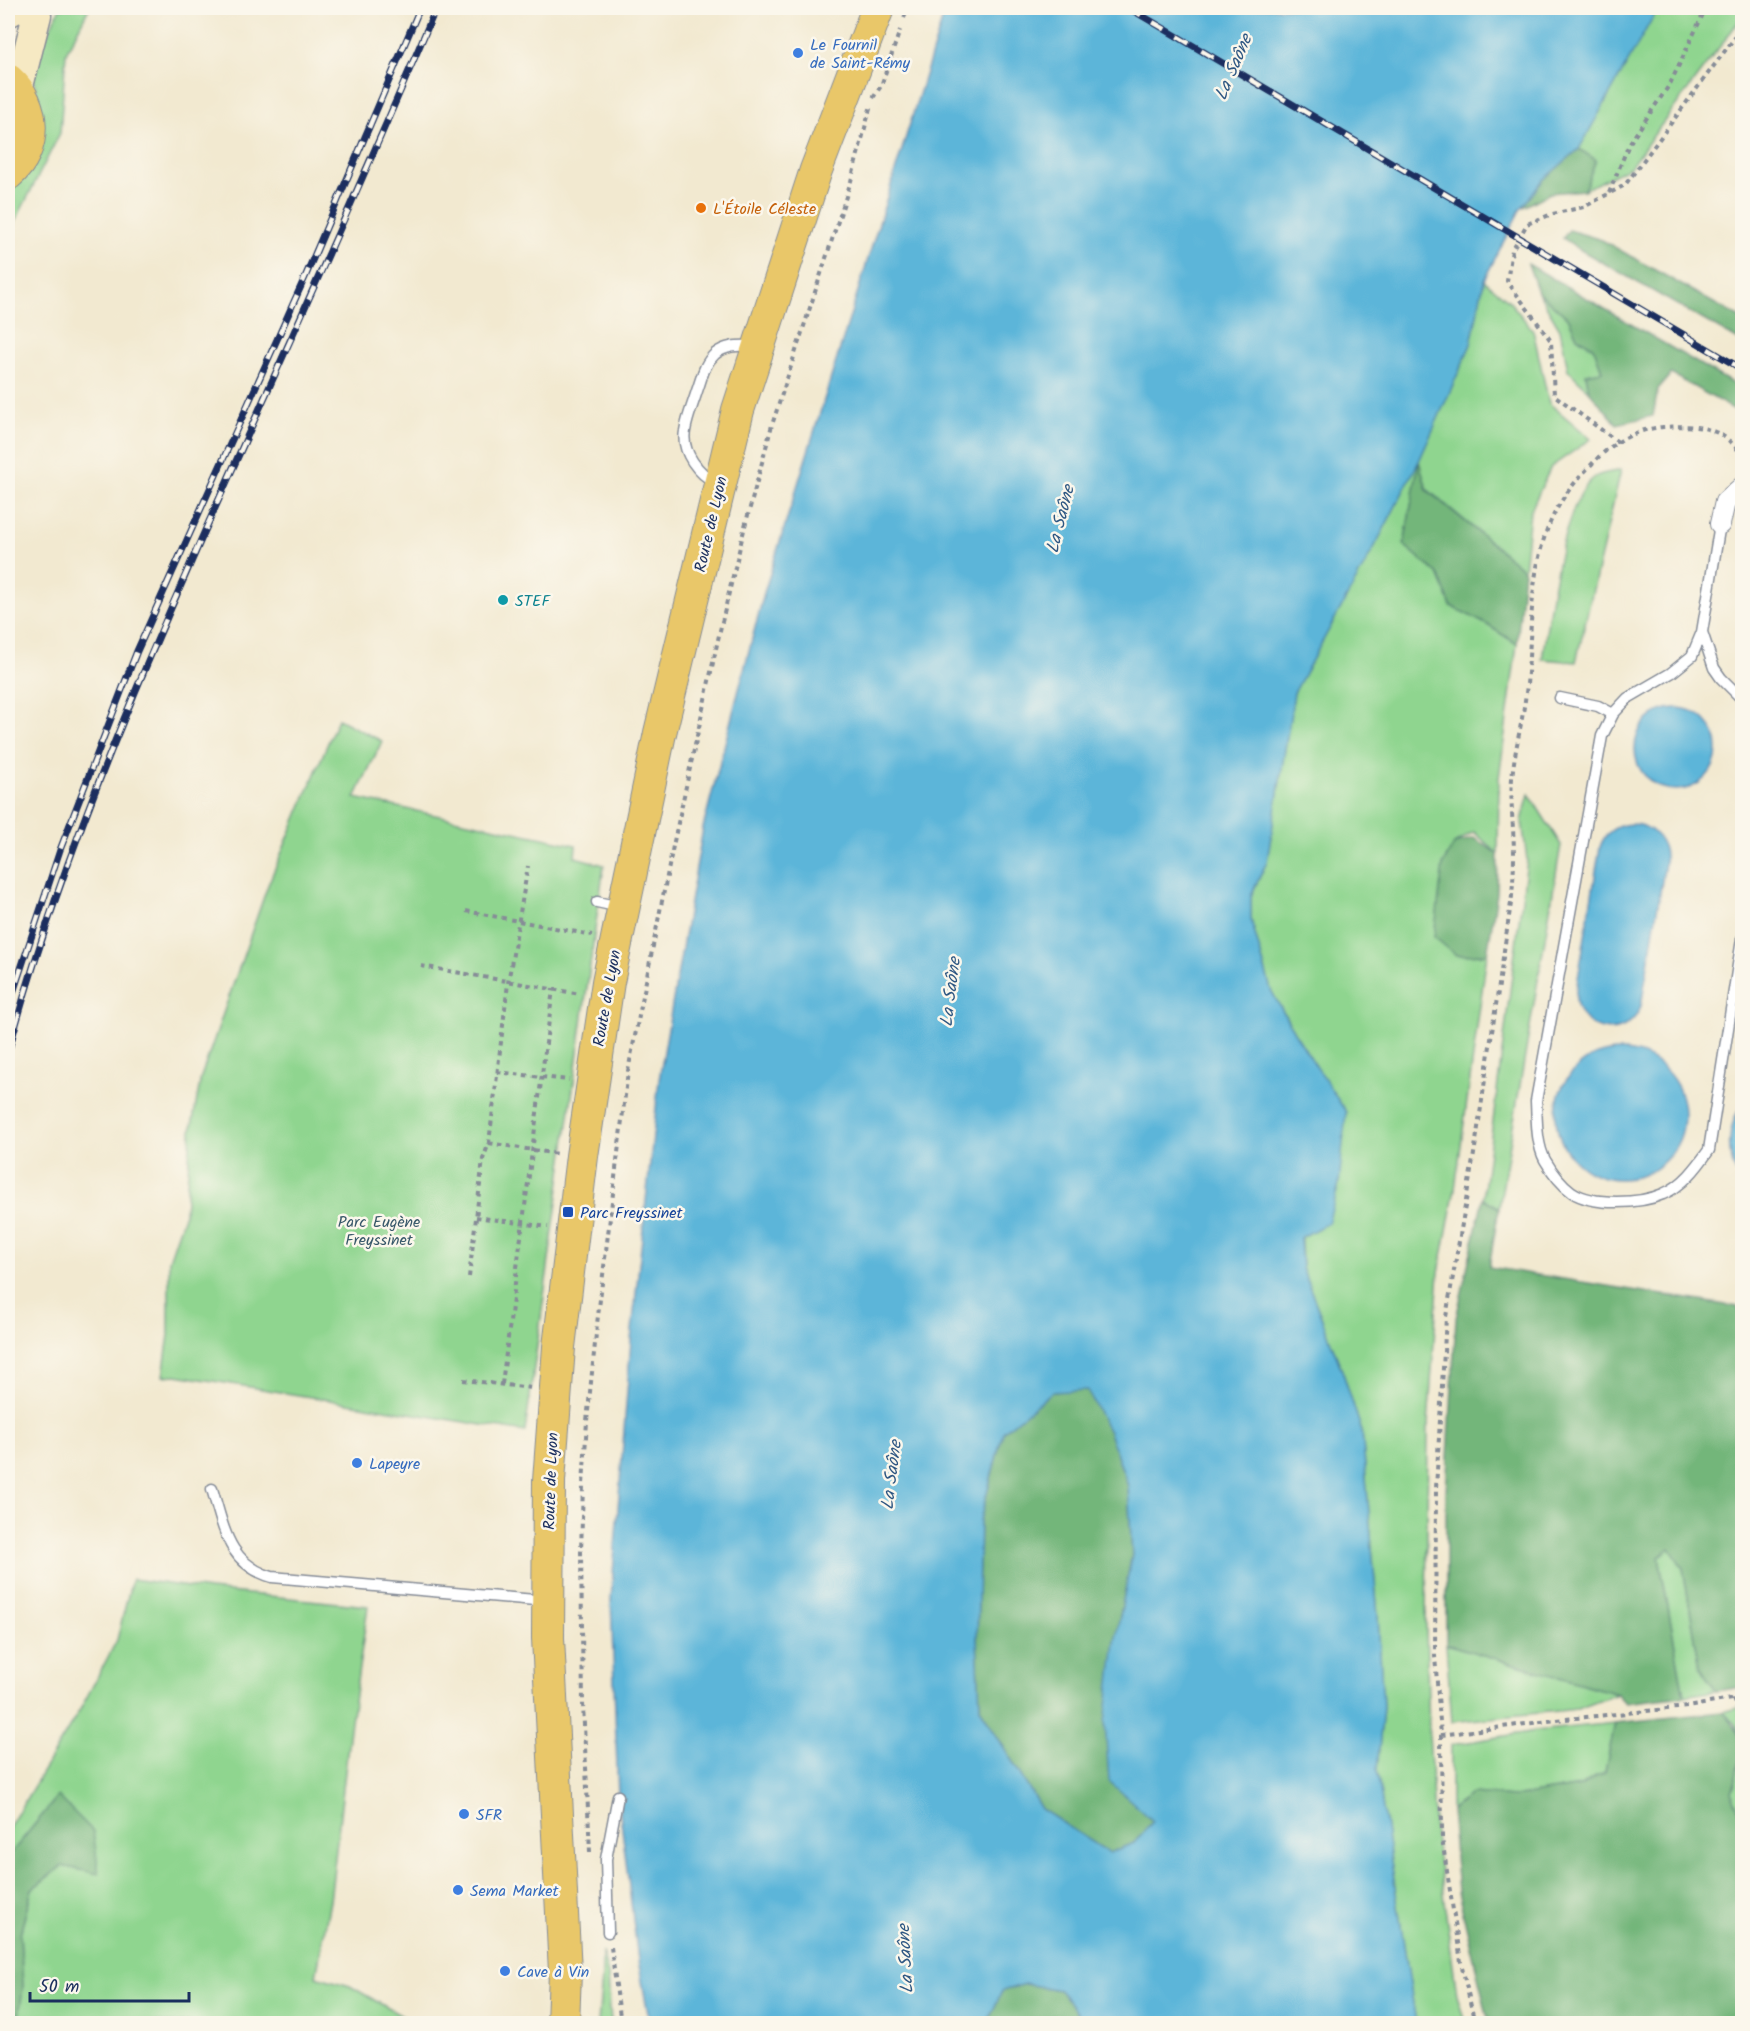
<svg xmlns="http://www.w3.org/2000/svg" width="1750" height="2031" viewBox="0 0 1750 2031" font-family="Kalam,sans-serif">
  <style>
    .green { fill: #8fd58f; stroke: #558276; stroke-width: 1.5 }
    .forest { fill: #73b67a; stroke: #47726c; stroke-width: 1.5 }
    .water { fill: #5cb5d9; stroke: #3c729c; stroke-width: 1.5; fill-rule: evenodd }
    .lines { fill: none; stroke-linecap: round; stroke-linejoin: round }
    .lane-casing { stroke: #868c97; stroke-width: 13 }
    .street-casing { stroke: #868c97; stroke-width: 22 }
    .secondary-casing { stroke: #868c97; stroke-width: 31 }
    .primary-casing { stroke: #868c97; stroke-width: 34 }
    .path { stroke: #868c97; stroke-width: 4; stroke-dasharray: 4.5 4.5; stroke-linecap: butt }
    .lane { stroke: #fff; stroke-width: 10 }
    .street { stroke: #fff; stroke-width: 20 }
    .secondary { stroke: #f6e9c3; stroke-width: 28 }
    .primary { stroke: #e9c769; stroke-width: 32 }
    .rail-casing { stroke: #1b2f5e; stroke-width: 7 }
    .rail { stroke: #fbf7ec; stroke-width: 4.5; stroke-dasharray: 14; stroke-linecap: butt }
    .shop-dot { fill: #3f7fe0; stroke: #fbf7ec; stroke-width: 2 }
    .food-dot { fill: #e8710a; stroke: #fbf7ec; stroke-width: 2 }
    .culture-dot { fill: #0f9aa8; stroke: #fbf7ec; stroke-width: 2 }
    .transit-dot { fill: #1a4fb4; stroke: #fbf7ec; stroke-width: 2 }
    .labels { text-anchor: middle; stroke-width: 5; stroke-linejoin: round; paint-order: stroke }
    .shop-label { font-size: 16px; fill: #366cbe; stroke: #fbf7ec; text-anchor: start }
    .food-label { font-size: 16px; fill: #c56008; stroke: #fbf7ec; text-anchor: start }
    .street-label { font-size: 16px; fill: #1b2f5e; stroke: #fbf7ec }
    .culture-label { font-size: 16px; fill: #0d838f; stroke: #fbf7ec; text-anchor: start }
    .transit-label { font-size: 16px; fill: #164399; stroke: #fbf7ec; text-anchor: start }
    .park-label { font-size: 16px; fill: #38586a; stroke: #fbf7ec }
    .water-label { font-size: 18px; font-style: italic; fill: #2e5783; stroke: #fbf7ec }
  </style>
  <rect width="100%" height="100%" fill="#fbf7ec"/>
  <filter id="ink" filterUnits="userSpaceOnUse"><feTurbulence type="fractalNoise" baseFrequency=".0167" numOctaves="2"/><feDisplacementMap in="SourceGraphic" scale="12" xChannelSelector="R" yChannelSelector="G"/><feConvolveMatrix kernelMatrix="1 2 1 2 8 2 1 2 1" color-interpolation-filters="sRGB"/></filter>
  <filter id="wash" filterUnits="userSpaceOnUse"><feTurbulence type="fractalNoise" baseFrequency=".008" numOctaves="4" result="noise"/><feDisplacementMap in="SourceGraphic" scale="24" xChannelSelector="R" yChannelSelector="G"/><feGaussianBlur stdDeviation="1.35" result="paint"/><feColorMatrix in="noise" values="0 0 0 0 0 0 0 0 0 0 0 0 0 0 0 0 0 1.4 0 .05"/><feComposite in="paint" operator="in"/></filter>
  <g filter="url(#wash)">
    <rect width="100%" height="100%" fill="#f2e9d0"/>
    <path class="green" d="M 60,8 L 89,8 L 66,53 L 60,133 L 8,236 L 9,196 L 37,94 L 32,76 L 39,51 Z
      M 1658,8 L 1742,8 L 1742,17 L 1630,167 L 1584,190 L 1596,160 L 1579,149 Z
      M 1484,280 L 1509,301 L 1533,330 L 1549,403 L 1591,439 L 1551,467 L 1530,512 L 1524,570 L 1427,489 L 1419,462 L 1404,545 L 1439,574 L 1451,606 L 1486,624 L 1517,644 L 1499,778 L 1498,854 L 1474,832 L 1454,844 L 1456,955 L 1487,954 L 1455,1189 L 1439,1272 L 1428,1424 L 1426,1627 L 1429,1733 L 1435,1835 L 1457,1995 L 1465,2023 L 1416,2023 L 1377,1770 L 1383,1707 L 1378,1616 L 1362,1432 L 1343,1373 L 1302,1268 L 1294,1032 L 1271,990 L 1251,920 L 1251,896 L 1267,861 L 1294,693 L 1374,548 L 1419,461 L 1471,344 Z
      M 1538,292 L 1569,319 L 1577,337 L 1594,348 L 1602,371 L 1586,374 L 1589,391 L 1568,370 L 1560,329 Z
      M 1621,470 L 1576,662 L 1542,659 C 1549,618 1561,501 1595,477 C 1601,473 1614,472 1621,470 Z
      M 338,719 L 382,741 L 355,798 L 576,845 L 575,857 L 604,865 L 525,1432 L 176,1375 L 163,1376 L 169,1335 L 169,1260 L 185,1213 L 191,1131 L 201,1077 L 268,885 Z
      M 1529,794 L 1561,845 L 1499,1208 L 1483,1198 L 1527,860 L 1522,821 Z
      M 1670,1547 L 1683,1568 L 1700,1667 L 1716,1691 L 1684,1696 L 1659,1556 Z
      M 132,1579 L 210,1590 L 368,1606 L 350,1729 L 330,1901 L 316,1976 L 350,1986 L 414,2023 L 18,2023 L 23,1987 L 20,1934 L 32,1889 L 62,1866 L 99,1873 L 57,1797 L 8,1857 L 8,1829 L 81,1708 L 117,1640 Z
      M 1446,1644 L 1617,1694 L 1578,1709 L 1452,1722 Z
      M 1742,1707 L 1742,1748 L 1736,1724 L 1723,1712 Z
      M 1615,1723 L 1605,1772 L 1581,1786 L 1514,1797 L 1472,1794 L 1451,1810 L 1451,1745 L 1535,1731 Z
      M 1742,1756 L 1742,1817 L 1731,1792 Z
      M 602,1952 L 608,1974 L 611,2023 L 598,2023 L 602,1978 Z"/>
    <path class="forest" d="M 1579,149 L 1596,160 L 1584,190 L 1550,193 L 1520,209 L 1543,180 Z
      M 1569,230 L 1602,240 L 1742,319 L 1742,342 L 1579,249 L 1563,238 Z
      M 1528,264 L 1742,389 L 1742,414 L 1671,374 L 1658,389 L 1653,416 L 1617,424 L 1589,391 L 1586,374 L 1602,371 L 1594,348 L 1577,337 L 1569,319 L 1538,292 Z
      M 1419,461 L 1427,490 L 1524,570 L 1517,644 L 1486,624 L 1451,606 L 1438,574 L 1404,545 Z
      M 1474,838 L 1498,854 L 1497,894 L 1487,954 L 1456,955 L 1434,937 L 1443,864 L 1454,844 Z
      M 1483,1198 L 1499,1208 L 1489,1267 L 1738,1307 L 1742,1324 L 1742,1378 L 1739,1384 L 1742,1403 L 1742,1687 L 1716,1691 L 1700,1667 L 1683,1568 L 1670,1548 L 1659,1557 L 1684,1696 L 1625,1703 L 1617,1694 L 1446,1644 L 1446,1492 L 1456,1318 Z
      M 1087,1389 L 1109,1432 L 1128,1486 L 1132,1555 L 1115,1642 L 1153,1821 L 1134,1843 L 1109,1853 L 1041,1809 L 980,1708 L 977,1639 L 980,1520 L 1003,1432 L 1052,1392 Z
      M 1723,1712 C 1750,1739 1742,1758 1731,1792 L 1742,1817 L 1742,2023 L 1489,2023 L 1458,1892 L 1451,1810 L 1472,1794 L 1514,1797 L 1581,1786 L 1605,1772 L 1615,1723 Z
      M 58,1796 L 93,1831 L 99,1874 L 62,1866 L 32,1889 L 20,1934 L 23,1987 L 18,2023 L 8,2023 L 8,1857 Z
      M 1025,1984 L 1060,1990 L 1085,2023 L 987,2024 L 1002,1991 Z"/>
    <path class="water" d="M 946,8 L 1658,8 L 1579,149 L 1543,180 L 1520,210 L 1484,280 L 1471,344 L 1419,461 L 1374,548 L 1294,693 L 1267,861 L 1251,896 L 1251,920 L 1271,990 L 1294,1032 L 1346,1112 L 1339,1184 L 1328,1223 L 1300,1238 L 1302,1268 L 1343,1373 L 1362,1432 L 1378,1616 L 1383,1707 L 1377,1770 L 1416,2023 L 1085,2023 L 1060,1990 L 1025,1984 L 1002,1991 L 987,2023 L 650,2024 L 638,1960 L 618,1796 L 611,1599 L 631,1340 L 659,1080 L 703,828 L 764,593 ZM 1087,1390 L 1109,1432 L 1128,1486 L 1132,1555 L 1115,1642 L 1105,1722 L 1109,1781 L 1153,1821 L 1134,1843 L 1109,1853 L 1041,1809 L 980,1708 L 977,1639 L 980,1520 L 1003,1432 L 1052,1392 Z
      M1635 749a41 41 0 1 1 82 0a41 41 0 1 1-82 0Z
      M 1631,824 C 1653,824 1667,842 1665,863 L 1641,1006 C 1626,1046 1572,1032 1576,990 L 1600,847 C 1605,832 1616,825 1631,824 Z
      M1556 1115a64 64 0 1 1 128 0a64 64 0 1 1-128 0Z
      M 1742,1105 L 1742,1182 C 1725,1158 1726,1129 1742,1105 Z"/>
  </g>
  <g filter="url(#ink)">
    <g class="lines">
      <defs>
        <path id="lane" d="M 717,483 C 699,475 681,452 685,431 C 687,418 693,404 697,391 C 702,377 704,364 715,354 C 728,344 740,346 755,346
          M 1720,524 L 1702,632 L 1692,656 L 1671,673 L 1628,698 L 1613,714 L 1602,736 L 1536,1101 C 1537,1120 1536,1143 1545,1160 C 1552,1172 1561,1184 1572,1192 C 1593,1206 1640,1204 1663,1194 C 1683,1186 1697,1167 1709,1150 L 1742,939
          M 1702,632 L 1714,668 L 1721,678 L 1742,699
          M 1560,698 L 1598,706 L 1613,714
          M 597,902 L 620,907
          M 212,1489 C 224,1528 228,1564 272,1577 L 535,1600 L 545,1598
          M 608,1932 L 606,1859 L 618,1796"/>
        <path id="street" d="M 1720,524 L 1725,502 L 1742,487"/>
        <path id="secondary" d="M 8,13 L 17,8
          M 18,90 L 37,15"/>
        <path id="primary" d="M 8,80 C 36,104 38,149 8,174
          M 563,2024 L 565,1972 L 548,1638 L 549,1481 L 559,1347 L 582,1156 L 608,982 L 660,733 L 738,410 L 816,170 L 878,8"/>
      </defs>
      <use href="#lane" class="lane-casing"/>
      <use href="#street" class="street-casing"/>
      <use href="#secondary" class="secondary-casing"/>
      <use href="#primary" class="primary-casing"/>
      <path class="path" d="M 904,18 L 908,8
        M 873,98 L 881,86 L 900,30
        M 1609,193 L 1629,144 L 1670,84 L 1706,8
        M 1618,442 L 1554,395 L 1551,341 L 1507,281 L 1512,250 L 1527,224 L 1552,214 L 1584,207 L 1625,185 L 1742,28
        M 466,911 L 592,935
        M 421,966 L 580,994
        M 497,1072 L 569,1080
        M 489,1143 L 558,1154
        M 476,1217 L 548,1227
        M 469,1277 L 483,1159 L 489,1143 L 508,983 L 528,866
        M 463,1380 L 532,1388
        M 502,1384 L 553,989
        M 1733,1699 L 1742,1721
        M 1441,1735 L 1556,1720 L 1687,1707 L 1742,1697
        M 590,1852 L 583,1704 L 581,1552 L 583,1485 L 587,1421 L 597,1324 L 628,1071 L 673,846 L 721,626 L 744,530 L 772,425 L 851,181 L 871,105
        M 611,1947 L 621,2024
        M 1475,2024 L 1461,1962 L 1442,1839 L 1441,1735 L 1435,1656 L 1436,1488 L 1446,1317 L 1475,1148 L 1512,896 C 1513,882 1514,869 1514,855 C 1514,829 1510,804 1512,778 C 1515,747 1524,716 1527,684 C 1532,633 1529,570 1550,523 C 1559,501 1575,481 1592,464 C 1610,444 1635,429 1663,427 C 1696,425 1722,425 1742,456"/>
      <use href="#lane" class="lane"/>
      <use href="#street" class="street"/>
      <use href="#secondary" class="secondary"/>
      <use href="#primary" class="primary"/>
      <defs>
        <path id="rail" d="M 1129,8 L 1742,369
          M 8,1008 L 60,850 L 137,651 L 306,275 L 420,8
          M 8,1053 C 62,852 147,660 232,470 C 301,317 370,163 436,8"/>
      </defs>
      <use href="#rail" class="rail-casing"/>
      <use href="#rail" class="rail"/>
    </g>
  </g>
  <g class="shop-dot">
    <circle cx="798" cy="53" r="6"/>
    <circle cx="357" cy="1463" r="6"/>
    <circle cx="464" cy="1814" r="6"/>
    <circle cx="458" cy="1890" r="6"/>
    <circle cx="505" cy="1971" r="6"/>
  </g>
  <circle class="food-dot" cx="701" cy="208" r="6"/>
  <circle class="culture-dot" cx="503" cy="600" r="6"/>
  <rect class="transit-dot" x="562" y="1206" width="12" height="12" rx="3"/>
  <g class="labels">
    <g class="shop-label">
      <text x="810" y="50">Le Fournil<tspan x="810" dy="18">de Saint-Rémy</tspan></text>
      <text x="369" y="1469">Lapeyre</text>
      <text x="476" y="1820">SFR</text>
      <text x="470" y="1896">Sema Market</text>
      <text x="517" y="1977">Cave à Vin</text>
    </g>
    <g class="food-label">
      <text x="713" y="214">L'Étoile Céleste</text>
    </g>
    <g class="street-label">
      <text transform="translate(710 524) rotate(-77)" y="6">Route de Lyon</text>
      <text transform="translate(606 998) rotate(-80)" y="6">Route de Lyon</text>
      <text transform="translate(550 1481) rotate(-88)" y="6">Route de Lyon</text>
    </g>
    <g class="culture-label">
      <text x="515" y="606">STEF</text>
    </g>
    <g class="transit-label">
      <text x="580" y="1218">Parc Freyssinet</text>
    </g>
    <g class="park-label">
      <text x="379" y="1227">Parc Eugène<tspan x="379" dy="18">Freyssinet</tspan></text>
    </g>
    <g class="water-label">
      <text transform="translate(1233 67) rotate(-67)" y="6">La Saône</text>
      <text transform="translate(1060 519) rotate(-76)" y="6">La Saône</text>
      <text transform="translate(950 992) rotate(-83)" y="6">La Saône</text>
      <text transform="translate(891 1475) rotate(-83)" y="6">La Saône</text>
      <text transform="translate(905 1959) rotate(-93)" y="6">La Saône</text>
    </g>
  </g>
  <rect width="1750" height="2031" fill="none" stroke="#fbf7ec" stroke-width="30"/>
  <path d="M30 1992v9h159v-9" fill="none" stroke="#1b2f5e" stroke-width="3"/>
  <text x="39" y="1992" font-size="18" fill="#1b2f5e" stroke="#fbf7ec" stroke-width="4.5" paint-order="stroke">50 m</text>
</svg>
